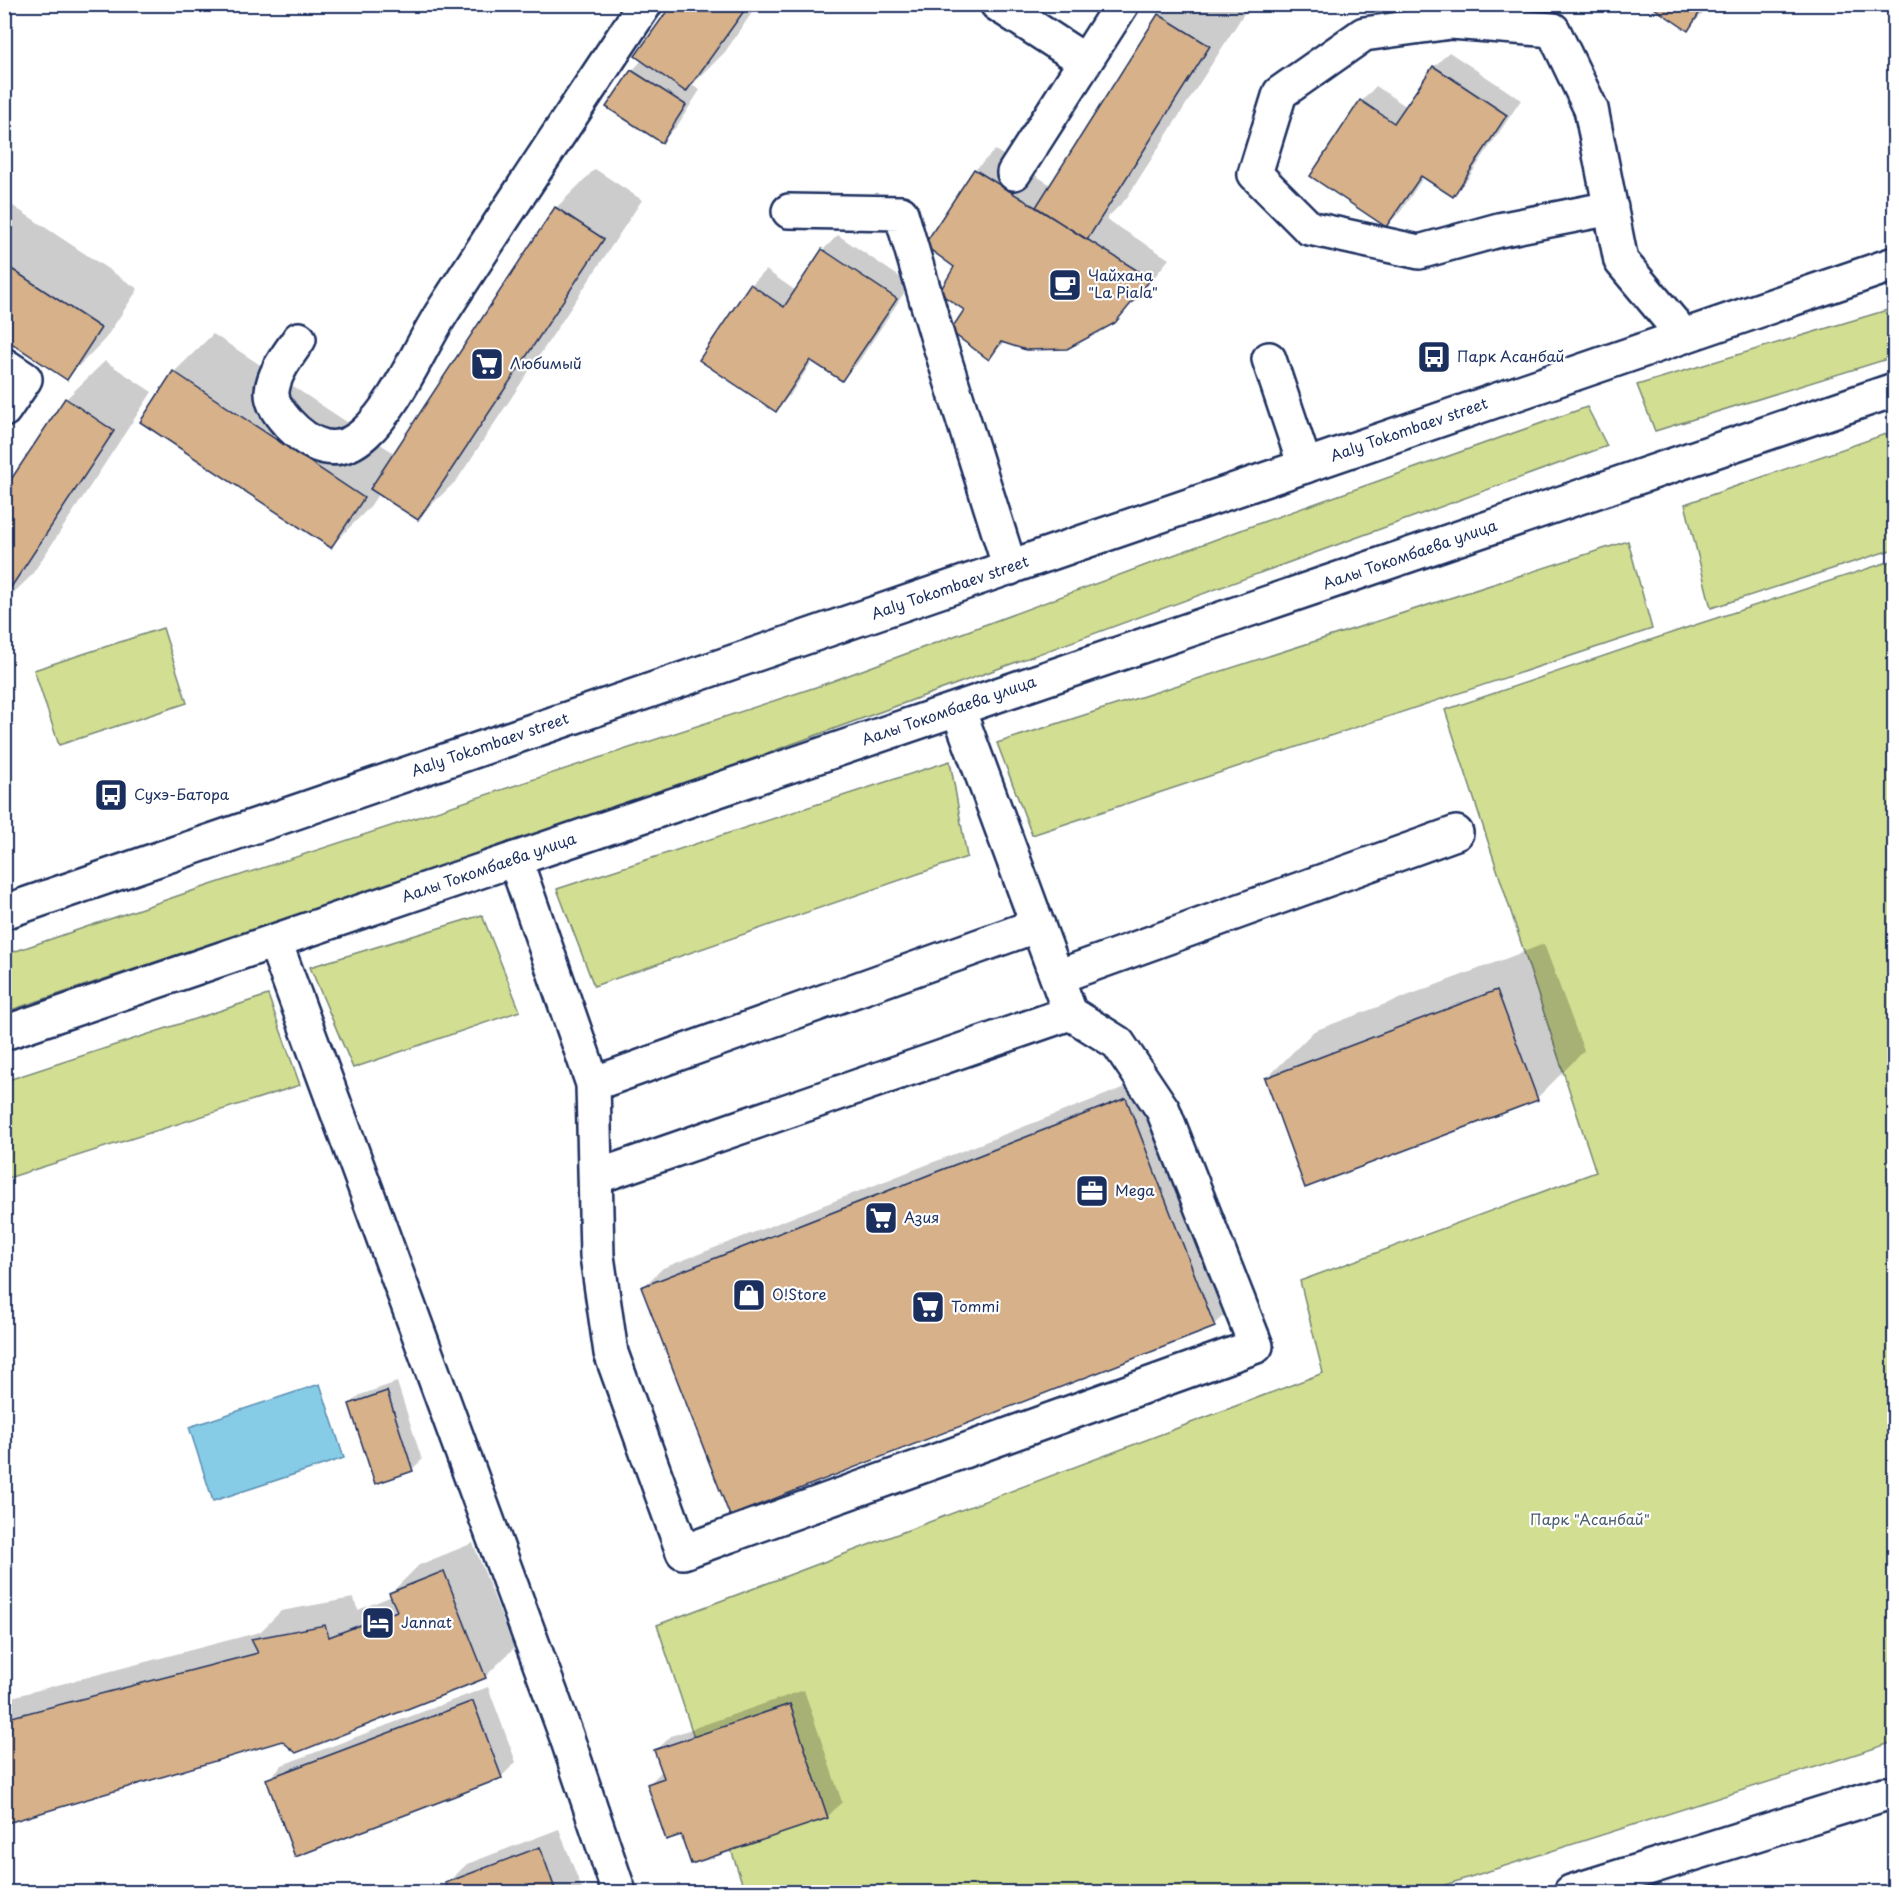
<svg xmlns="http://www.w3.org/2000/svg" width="1899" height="1897" viewBox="0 0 1899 1897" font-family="'Playpen Sans',sans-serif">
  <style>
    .green { fill: #d2de91; stroke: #768678; stroke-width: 1.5 }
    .water { fill: #86cce7; stroke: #5b8db0; stroke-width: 1.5 }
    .shadow { fill: #0003 }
    .building { fill: #d7b189; stroke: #1b2f5e; stroke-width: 1.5 }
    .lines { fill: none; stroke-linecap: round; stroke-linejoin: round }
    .minor-casing { stroke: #1b2f5e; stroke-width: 38 }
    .major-casing { stroke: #1b2f5e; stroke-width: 38 }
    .minor { stroke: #fff; stroke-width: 33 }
    .major { stroke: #fff; stroke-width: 33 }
    .labels { text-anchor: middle; stroke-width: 4.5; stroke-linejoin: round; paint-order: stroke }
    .poi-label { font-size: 15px; fill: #1b2f5e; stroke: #fff; text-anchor: start }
    .street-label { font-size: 15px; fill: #1b2f5e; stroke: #fff }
    .park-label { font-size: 15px; fill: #495b6b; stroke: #fff }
  </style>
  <rect width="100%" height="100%" fill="#fff"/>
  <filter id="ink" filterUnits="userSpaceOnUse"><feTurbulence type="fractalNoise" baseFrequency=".0167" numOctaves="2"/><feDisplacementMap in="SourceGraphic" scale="12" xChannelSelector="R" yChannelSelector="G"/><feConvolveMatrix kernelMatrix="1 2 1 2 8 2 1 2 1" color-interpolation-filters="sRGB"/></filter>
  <g filter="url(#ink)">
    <path class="green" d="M 1894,308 L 1894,357 L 1655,431 L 1637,385 Z
      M 1587,407 L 1607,446 L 601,814 L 5,1012 L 4,955 L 189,892 L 819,686 L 1260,523 Z
      M 1894,431 L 1894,549 L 1711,608 L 1685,504 Z
      M 1628,541 L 1652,629 L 1032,835 L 997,743 Z
      M 1894,560 L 1894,1742 L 1423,1892 L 745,1892 L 657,1625 L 1323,1373 L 1300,1281 L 1596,1172 L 1445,710 L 1689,627 Z
      M 163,628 L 187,703 L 59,745 L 34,670 Z
      M 950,761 L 967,857 L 594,986 L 557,889 Z
      M 482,915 L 520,1011 L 353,1068 L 310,967 Z
      M 268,995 L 300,1085 L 5,1179 L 5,1081 Z"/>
    <path class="water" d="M 320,1384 L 344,1458 L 213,1501 L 189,1427 Z"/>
    <path class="shadow" d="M 674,4 L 758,4 L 725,52 L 692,85 L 700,90 L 677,126 L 662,141 L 632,71 L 643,59 Z
      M 1169,4 L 1243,4 L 1248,7 L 1126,199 L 1106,219 L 1169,259 L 1135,301 L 1114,322 L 1005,342 L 989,358 L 966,310 L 956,266 L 975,170 L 995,150 L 1051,185 L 1159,14 Z
      M 1651,4 L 1712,4 L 1688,29 Z
      M 1449,52 L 1521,100 L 1467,180 L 1452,195 L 1424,176 L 1401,211 L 1386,226 L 1312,175 L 1362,101 L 1376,86 L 1407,107 L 1434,67 Z
      M 595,169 L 642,200 L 457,480 L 418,518 L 379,493 L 369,508 L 331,546 L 174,372 L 213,334 L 394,453 L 556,208 Z
      M 4,200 L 138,289 L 105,339 L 67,378 L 4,337 Z
      M 838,235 L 910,284 L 857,364 L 842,379 L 813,360 L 790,395 L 775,410 L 751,285 L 766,270 L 796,291 L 823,250 Z
      M 105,361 L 152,392 L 31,576 L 4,602 L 4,493 L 66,399 Z
      M 1544,944 L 1584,1051 L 1537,1098 L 1267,1078 L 1314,1031 Z
      M 1146,1079 L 1234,1306 L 1214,1325 L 643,1287 L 663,1268 Z
      M 397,1382 L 422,1460 L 412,1469 L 350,1404 L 360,1395 Z
      M 473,1543 L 514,1648 L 485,1677 L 4,1822 L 4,1699 L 260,1632 L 281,1611 L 353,1598 L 358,1610 L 392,1596 L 391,1593 L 419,1565 Z
      M 488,1687 L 516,1762 L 501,1777 L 268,1780 L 282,1765 Z
      M 804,1690 L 842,1802 L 827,1817 L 682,1833 L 649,1784 L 663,1770 L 656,1751 L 671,1736 Z
      M 559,1829 L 583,1892 L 451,1892 L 447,1883 L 467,1864 Z"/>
    <path class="building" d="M 672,4 L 749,4 L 686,92 L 635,56 Z
      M 1648,4 L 1705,4 L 1688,31 Z
      M 1158,14 L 1210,46 L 1087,240 L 1036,207 Z
      M 1433,66 L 1507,115 L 1453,197 L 1421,176 L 1386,227 L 1310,176 L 1360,100 L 1394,123 Z
      M 631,70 L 686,105 L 662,143 L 606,107 Z
      M 974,169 L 1151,279 L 1115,323 L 1067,349 L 1026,350 L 1001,342 L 989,360 L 950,331 L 964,310 L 939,293 L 954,267 L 924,245 Z
      M 555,207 L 604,239 L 418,520 L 370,489 Z
      M 822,249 L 897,299 L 842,381 L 810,360 L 776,412 L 699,360 L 750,284 L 784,307 Z
      M 4,264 L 101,328 L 67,380 L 4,338 Z
      M 173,371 L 364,498 L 331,548 L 140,422 Z
      M 65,398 L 114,431 L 4,598 L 4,490 Z
      M 1497,990 L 1538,1100 L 1305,1188 L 1265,1078 Z
      M 1126,1098 L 1215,1327 L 730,1516 L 641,1287 Z
      M 387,1391 L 413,1471 L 375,1484 L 349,1404 Z
      M 444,1571 L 486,1678 L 296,1753 L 282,1741 L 4,1824 L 4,1719 L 258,1653 L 251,1639 L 325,1625 L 329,1637 L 397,1611 L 389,1593 Z
      M 473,1701 L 502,1778 L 295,1857 L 266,1779 Z
      M 790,1704 L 828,1818 L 691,1864 L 681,1835 L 666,1840 L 647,1784 L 664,1778 L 654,1750 Z
      M 540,1847 L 556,1892 L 449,1892 L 445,1883 Z"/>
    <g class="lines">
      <defs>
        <path id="minor" d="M 997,4 L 1085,61
          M 1014,173 L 1122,4
          M 1611,208 L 1499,230 L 1419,252 L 1309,228 L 1255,174 L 1280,93 L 1364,34 L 1451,22 L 1553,30 L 1591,109 L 1621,261 L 1684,336
          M 789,211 L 901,213 L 938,339 L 1010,568
          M 299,339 C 289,354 274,372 272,391 C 271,403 280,414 287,422 C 310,447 337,459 365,433 C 397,404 419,348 443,311 C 509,208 577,107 645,4
          M 1269,359 L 1305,466
          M 4,365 L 25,379 L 4,410
          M 515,859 L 593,1084 L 597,1256 L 611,1353 L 683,1552 L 1256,1346 L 1163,1110 L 1118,1043 L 1070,1013 L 958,709
          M 275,942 L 566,1735 L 619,1892
          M 1057,977 L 1456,833
          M 593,1084 L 1038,925
          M 596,1177 L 1070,1013
          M 1571,1892 L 1884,1794 L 1894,1795"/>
        <path id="major" d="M 4,912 L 1894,264
          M 4,1033 L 1894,390"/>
      </defs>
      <use href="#minor" class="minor-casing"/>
      <use href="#major" class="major-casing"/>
      <use href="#minor" class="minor"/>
      <use href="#major" class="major"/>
    </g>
  </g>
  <defs>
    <symbol id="cafe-square" viewBox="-11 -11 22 22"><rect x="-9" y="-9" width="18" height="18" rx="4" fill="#1b2f5e" stroke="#fff"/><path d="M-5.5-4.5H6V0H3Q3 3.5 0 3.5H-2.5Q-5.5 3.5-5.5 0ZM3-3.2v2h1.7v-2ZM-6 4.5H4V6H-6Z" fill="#fff"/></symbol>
    <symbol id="bus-square" viewBox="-11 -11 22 22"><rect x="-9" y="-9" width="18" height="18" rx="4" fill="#1b2f5e" stroke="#fff"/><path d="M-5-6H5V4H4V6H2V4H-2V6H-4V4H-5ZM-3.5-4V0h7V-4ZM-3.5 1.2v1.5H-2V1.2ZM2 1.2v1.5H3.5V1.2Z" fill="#fff"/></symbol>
    <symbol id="supermarket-square" viewBox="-11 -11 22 22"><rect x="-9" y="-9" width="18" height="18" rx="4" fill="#1b2f5e" stroke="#fff"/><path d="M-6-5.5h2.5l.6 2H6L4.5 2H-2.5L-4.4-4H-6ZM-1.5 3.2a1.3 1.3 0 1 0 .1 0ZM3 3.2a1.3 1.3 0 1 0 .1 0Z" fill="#fff"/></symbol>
    <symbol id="office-square" viewBox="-11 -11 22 22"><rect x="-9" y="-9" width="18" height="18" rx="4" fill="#1b2f5e" stroke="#fff"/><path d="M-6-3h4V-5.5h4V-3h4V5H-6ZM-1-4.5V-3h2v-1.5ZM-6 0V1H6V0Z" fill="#fff"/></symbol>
    <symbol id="shop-square" viewBox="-11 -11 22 22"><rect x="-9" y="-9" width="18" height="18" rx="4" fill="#1b2f5e" stroke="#fff"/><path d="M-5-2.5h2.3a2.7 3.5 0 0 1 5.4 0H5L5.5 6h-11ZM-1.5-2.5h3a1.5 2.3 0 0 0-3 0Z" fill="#fff"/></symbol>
    <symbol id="hotel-square" viewBox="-11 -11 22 22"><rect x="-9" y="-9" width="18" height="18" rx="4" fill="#1b2f5e" stroke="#fff"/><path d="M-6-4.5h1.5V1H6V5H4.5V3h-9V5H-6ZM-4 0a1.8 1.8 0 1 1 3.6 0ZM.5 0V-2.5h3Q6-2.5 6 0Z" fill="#fff"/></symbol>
  </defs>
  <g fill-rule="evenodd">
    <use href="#cafe-square" x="1046" y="266" width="38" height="38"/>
    <use href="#bus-square" x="1415" y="338" width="38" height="38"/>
    <use href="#supermarket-square" x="468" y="345" width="38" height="38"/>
    <use href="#bus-square" x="92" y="776" width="38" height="38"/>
    <use href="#office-square" x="1073" y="1172" width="38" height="38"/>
    <use href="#supermarket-square" x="862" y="1199" width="38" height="38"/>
    <use href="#shop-square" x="730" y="1276" width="38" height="38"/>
    <use href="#supermarket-square" x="909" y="1288" width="38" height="38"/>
    <use href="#hotel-square" x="359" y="1604" width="38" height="38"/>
  </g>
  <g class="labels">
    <g class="poi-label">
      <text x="1088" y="281">Чайхана<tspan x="1088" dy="17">"La Piala"</tspan></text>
      <text x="1457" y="362">Парк Асанбай</text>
      <text x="510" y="369">Любимый</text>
      <text x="134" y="800">Сухэ-Батора</text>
      <text x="1115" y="1196">Mega</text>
      <text x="904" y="1223">Азия</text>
      <text x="772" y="1300">O!Store</text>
      <text x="951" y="1312">Tommi</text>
      <text x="401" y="1628">Jannat</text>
    </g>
    <g class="street-label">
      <text transform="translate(1409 430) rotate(-19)" y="5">Aaly Tokombaev street</text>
      <text transform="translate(1410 555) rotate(-19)" y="5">Аалы Токомбаева улица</text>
      <text transform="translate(950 588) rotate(-19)" y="5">Aaly Tokombaev street</text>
      <text transform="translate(949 711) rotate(-19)" y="5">Аалы Токомбаева улица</text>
      <text transform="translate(490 745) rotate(-19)" y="5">Aaly Tokombaev street</text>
      <text transform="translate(489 868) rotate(-19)" y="5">Аалы Токомбаева улица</text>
    </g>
    <g class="park-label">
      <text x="1590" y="1525">Парк "Асанбай"</text>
    </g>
  </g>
  <rect width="1899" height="1897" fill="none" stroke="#fff" stroke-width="24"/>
  <rect x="12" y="12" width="1875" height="1873" fill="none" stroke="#1b2f5e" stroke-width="2" filter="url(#ink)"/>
</svg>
